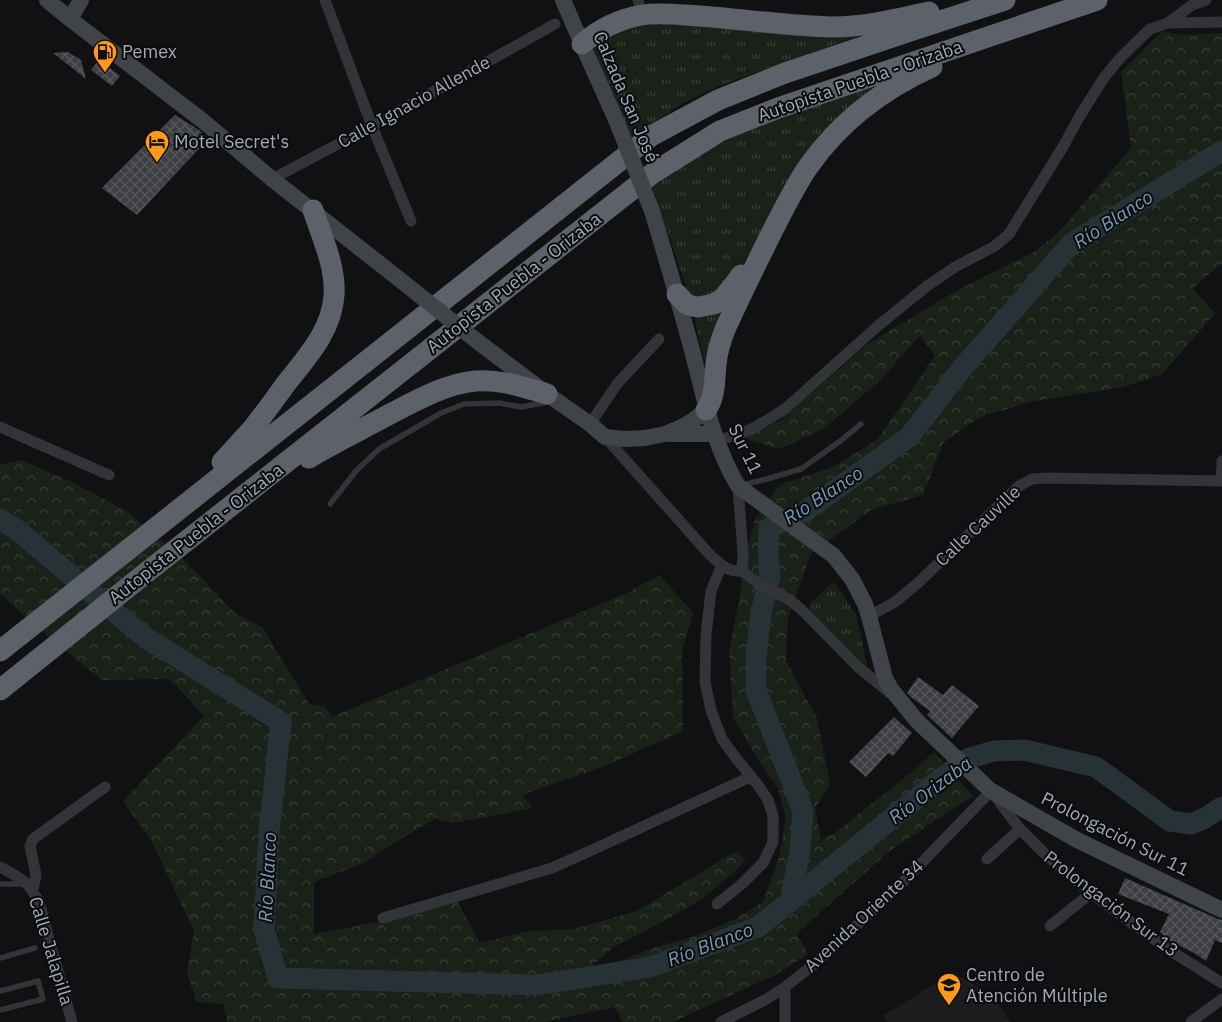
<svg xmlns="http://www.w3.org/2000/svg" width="1222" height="1022" viewBox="0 0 1222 1022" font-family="'IBM Plex Sans',sans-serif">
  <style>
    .built { fill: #1d1d20 }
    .grass { fill: url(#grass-tufts) }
    .forest { fill: url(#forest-crowns) }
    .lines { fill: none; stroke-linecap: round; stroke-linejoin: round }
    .river { stroke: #273237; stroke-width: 21 }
    .building { fill: url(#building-cross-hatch) }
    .lane { stroke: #323438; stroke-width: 5.5 }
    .street { stroke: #323438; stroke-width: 11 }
    .secondary { stroke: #404348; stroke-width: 16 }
    .highway { stroke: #5d626a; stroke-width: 21 }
    .secondary-bridge { stroke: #404348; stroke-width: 16 }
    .labels { text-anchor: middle; stroke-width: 4; stroke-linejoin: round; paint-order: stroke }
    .poi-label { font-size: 18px; fill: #a1aab5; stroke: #0c0c0e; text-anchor: start }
    .street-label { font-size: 18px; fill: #a1aab5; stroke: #0c0c0e }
    .water-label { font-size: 19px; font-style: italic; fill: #749eb4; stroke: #0c0c0e }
  </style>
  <defs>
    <pattern id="grass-tufts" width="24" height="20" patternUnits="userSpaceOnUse" patternTransform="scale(1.25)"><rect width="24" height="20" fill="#192119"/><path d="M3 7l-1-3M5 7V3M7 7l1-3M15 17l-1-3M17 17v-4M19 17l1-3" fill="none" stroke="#373f38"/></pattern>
    <pattern id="forest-crowns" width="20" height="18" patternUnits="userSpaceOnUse" patternTransform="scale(1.25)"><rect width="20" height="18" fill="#192119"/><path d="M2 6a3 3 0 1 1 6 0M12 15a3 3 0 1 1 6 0" fill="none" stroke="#373f38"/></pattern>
    <pattern id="building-cross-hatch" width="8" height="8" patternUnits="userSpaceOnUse" patternTransform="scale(1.25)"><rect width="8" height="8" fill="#3d3f43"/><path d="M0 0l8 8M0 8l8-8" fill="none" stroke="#56585c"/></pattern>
  </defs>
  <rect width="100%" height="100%" fill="#111113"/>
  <path class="built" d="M 953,972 L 993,996 L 1010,1022 L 887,1022 L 883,1016 Z"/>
  <path class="grass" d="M 652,22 L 861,35 L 719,86 L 682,104 L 632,136 L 596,56 L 593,46 L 628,27 Z
    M 907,72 L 791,180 L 745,260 L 724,290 L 702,302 L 688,293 L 651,183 L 748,128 Z
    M 722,309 L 710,386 L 694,316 L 707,316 Z
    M 834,582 L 856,614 L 868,670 L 810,614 L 809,604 Z"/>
  <path class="forest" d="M 1162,31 L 1183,35 L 1222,33 L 1222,263 L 1193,288 L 1215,314 L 1162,374 L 1124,387 L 1034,401 L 980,417 L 943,443 L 923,495 L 871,510 L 811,554 L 788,617 L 786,661 L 817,718 L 830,784 L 815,808 L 821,840 L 836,832 L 912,772 L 934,752 L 973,796 L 891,850 L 797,933 L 808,954 L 775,975 L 673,1022 L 623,1022 L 615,1007 L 544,1022 L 227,1022 L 223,1004 L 196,1002 L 187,972 L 194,931 L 152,842 L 123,801 L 204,716 L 170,679 L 102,680 L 57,644 L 0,594 L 0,465 L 21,460 L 76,484 L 128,512 L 188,564 L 235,613 L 262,627 L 310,705 L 324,705 L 332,717 L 627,593 L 660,575 L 693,613 L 682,653 L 683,731 L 605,766 L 522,795 L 532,808 L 453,823 L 435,819 L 397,841 L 364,863 L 314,882 L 314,934 L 372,923 L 457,901 L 480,943 L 530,931 L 574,929 L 637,911 L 736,851 L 746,861 L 706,896 L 679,913 L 614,947 L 590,967 L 618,962 L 652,948 L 695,936 L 733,920 L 763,902 L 779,857 L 786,818 L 778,788 L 762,766 L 733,717 L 729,650 L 741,590 L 742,571 L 755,519 L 779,485 L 833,467 L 877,440 L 935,356 L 920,335 L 881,380 L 822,430 L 778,449 L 743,438 L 781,420 L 869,343 L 956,291 L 1034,252 L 1060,231 L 1131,148 L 1121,72 Z"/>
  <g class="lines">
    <path class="river" d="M 0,519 L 16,529 L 143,636 L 281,722 L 269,832 L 264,930 L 278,978 L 537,985 L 650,967 L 758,927 L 790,901 L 800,851 L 803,811 L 756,690 L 756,658 L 761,612 L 770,576 L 768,552 L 769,528 L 803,513 L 909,437 L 964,366 L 1072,243 L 1222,151
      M 790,901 L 934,784 L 969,758 L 994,751 L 1024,750 L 1096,767 L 1170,821 L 1191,824 L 1205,818 L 1222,807"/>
  </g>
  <path class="building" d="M 68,52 L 81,60 L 86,79 L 53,53 Z
    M 99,60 L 120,76 L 112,86 L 91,70 Z
    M 175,115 L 199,130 L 208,139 L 137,215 L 102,188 Z
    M 918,677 L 943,695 L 952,685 L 979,706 L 952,738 L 927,715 L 930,711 L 911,697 L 907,693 Z
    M 894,717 L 912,733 L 893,756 L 888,753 L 866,777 L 849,762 Z
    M 1125,878 L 1218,919 L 1222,920 L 1222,943 L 1215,940 L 1206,961 L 1194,953 L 1169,940 L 1160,932 L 1169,914 L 1118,894 Z"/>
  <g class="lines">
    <path class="lane" d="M 743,485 L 770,478 L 801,469 L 839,442 L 861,424
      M 330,504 L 356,471 L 379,449 L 441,413 L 464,404 L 499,403 L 521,407 L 548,402
      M 0,884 L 24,884
      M 0,958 L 35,948
      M 0,991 L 38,981 L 43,999 L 0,1010"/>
    <path class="street" d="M 325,0 L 372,126 L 411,221
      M 638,0 L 642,15
      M 1168,23 L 1222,22
      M 272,179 L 372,126 L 555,24
      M 590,424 L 617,384 L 659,339
      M 0,427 L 109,475
      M 605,437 L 710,555 C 721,564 728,573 742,571
      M 716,441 L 736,435 L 754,428 L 785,409 L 879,325 L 927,286 L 955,267 L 995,246 L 1009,234 L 1064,145 L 1078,119 L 1103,79 L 1120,58 L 1150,29 L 1168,23 L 1192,5 L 1206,0
      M 1221,481 L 1222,461
      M 738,486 L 743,554 L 742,571
      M 742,571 L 760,585 L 790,600 L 803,611 L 858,667 L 890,693
      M 869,616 L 895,602 L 919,582 L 1019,486 L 1032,479 L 1046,478 L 1222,481
      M 987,859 L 1020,829
      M 0,867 C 21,878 28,881 39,902 L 72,1022
      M 33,890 L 36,875 L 30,846 L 33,839 L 105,787
      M 717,904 L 743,883 L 763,863 L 773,842 L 773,816 L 768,800 L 758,785 L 735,757 L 722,739 L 711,710 L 705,682 L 706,635 L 711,591 L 722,565
      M 383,918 L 552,868 L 603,845 L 750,777
      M 1050,926 L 1091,893
      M 785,987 L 785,1022
      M 721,1022 L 765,1000 L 785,987 L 817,962 L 901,884 L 991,791 L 1020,829 L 1046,855 L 1091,893 L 1166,948 L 1222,983
      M 1191,1022 L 1222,999"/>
    <path class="secondary" d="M 47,0 L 70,19 L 203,121 L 272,179 L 399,279
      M 563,0 L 582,44 L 617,122
      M 70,19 L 81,0
      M 652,211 C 666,257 679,303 692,350 C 704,397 713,444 738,486 L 834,556 L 852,579 L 865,604 L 869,616 L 885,678 L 891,689 L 917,721 L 990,790 L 1077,840 L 1222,910
      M 477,341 L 547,394 L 590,424 L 605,437 L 625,439 L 645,438 L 665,434 L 680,428 L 694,420 L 706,410
      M 670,434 L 714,434"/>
    <path class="highway" d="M 582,44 C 599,29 619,19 642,15 C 661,12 680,15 699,16 C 743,19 787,26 832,27 C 865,27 897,19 929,12
      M 677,294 L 686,304 L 692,306 L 698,307 L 714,304 L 723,298 L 734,285 L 741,275
      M 706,410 C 716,396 714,381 716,365 C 717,351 721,339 726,327 C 739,299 752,272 766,244 C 779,218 792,191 808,167 C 839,123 883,89 932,67
      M 309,458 L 319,452 C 342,439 366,427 390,414 C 417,400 445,384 475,381 C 500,379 523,387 547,394
      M 222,462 C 232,451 243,439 253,428 C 264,414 275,399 285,385 C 306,358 332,331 334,295 C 336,267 322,237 313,210
      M 0,651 L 651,136 L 718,100 L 785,73 L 910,31 L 1005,0
      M 0,690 L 142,576 L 653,173 L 720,131 L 778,108 L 1097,0"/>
    <path class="secondary-bridge" d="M 617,122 L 652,211
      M 399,279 L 477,341"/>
  </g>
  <defs>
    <symbol id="fuel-pin" viewBox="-11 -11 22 30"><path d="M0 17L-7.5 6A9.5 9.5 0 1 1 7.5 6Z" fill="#ff981d" stroke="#0c0c0e"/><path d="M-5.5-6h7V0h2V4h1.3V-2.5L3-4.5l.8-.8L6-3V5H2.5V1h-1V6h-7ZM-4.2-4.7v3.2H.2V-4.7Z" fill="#111"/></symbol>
    <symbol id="hotel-pin" viewBox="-11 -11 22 30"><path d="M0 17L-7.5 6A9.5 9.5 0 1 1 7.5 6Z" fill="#ff981d" stroke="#0c0c0e"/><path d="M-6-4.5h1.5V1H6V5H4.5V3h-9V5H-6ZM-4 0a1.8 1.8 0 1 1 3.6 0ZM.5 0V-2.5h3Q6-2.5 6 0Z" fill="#111"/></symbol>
    <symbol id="school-pin" viewBox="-11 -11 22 30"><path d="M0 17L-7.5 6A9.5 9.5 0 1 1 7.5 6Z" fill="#ff981d" stroke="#0c0c0e"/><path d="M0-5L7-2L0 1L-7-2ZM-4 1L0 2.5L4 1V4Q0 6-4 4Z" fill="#111"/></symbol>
  </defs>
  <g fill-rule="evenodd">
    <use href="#fuel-pin" x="91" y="38" width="28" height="38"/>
    <use href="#hotel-pin" x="143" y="128" width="28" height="38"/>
    <use href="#school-pin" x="935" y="971" width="28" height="38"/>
  </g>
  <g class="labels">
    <g class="poi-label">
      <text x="122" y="58">Pemex</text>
      <text x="174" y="148">Motel Secret's</text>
      <text x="966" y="981">Centro de<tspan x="966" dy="21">Atención Múltiple</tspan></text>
    </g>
    <g class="street-label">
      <text transform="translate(860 81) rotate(-19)" y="6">Autopista Puebla - Orizaba</text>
      <text transform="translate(626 97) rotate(67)" y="6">Calzada San José</text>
      <text transform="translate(414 102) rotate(-29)" y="6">Calle Ignacio Allende</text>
      <text transform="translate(514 283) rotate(-38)" y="6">Autopista Puebla - Orizaba</text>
      <text transform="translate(745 449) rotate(64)" y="6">Sur 11</text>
      <text transform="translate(978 526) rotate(-43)" y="6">Calle Cauville</text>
      <text transform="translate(196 534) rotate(-38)" y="6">Autopista Puebla - Orizaba</text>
      <text transform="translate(1115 834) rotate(27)" y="6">Prolongación Sur 11</text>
      <text transform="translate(1111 904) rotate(37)" y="6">Prolongación Sur 13</text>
      <text transform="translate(864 916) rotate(-43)" y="6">Avenida Oriente 34</text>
      <text transform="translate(51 951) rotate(73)" y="6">Calle Jalapilla</text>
    </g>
    <g class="water-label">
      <text transform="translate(1113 219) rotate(-33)" y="7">Río Blanco</text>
      <text transform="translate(823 495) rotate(-33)" y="7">Río Blanco</text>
      <text transform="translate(930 790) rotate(-37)" y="7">Río Orizaba</text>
      <text transform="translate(267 877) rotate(-87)" y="7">Río Blanco</text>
      <text transform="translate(710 944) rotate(-21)" y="7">Río Blanco</text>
    </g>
  </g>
</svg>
